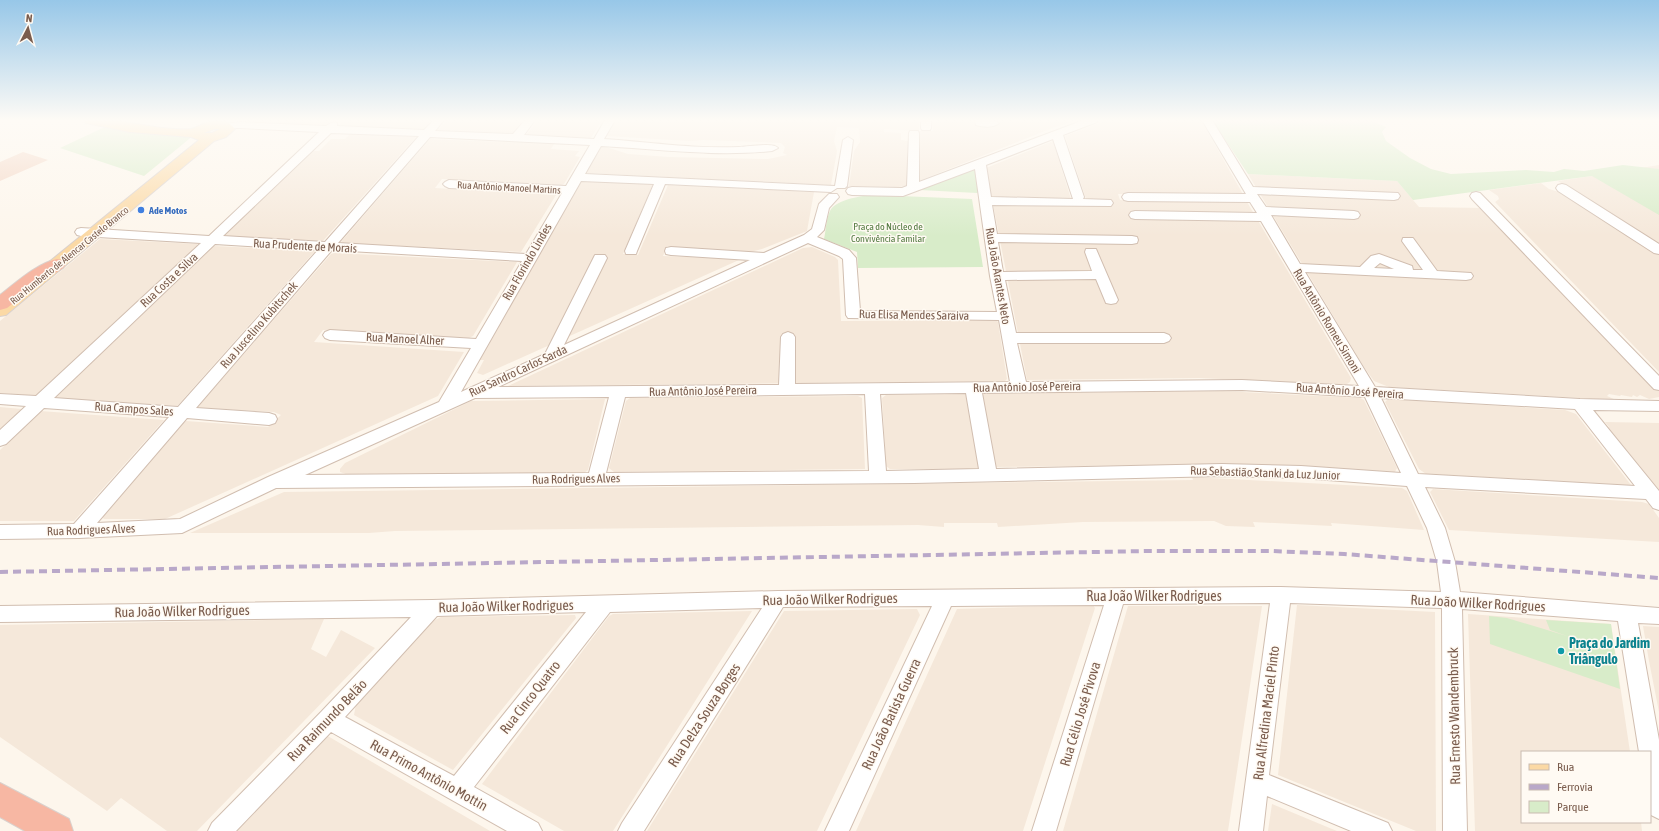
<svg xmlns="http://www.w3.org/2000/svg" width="1659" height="831" viewBox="0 0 1659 831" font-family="'Asap Condensed',sans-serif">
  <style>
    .residential { fill: #f5e8da }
    .green { fill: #d8ecc9 }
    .building { fill: #f3d5c3 }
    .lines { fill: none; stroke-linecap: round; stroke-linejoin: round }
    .minor-casing { stroke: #d1beb0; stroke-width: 2 }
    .major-casing { stroke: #dad1cd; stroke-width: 2 }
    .highway-casing { stroke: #dad1cd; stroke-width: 2 }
    .minor { fill: #fff; fill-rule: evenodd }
    .major { fill: #fbd9a5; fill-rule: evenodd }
    .highway { fill: #f7b7a3; fill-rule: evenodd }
    .rail { stroke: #b9a8c9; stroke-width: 4; stroke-dasharray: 8 5; stroke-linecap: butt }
    .shop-dot { fill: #3f7fe0; stroke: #fffaf3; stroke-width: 1.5 }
    .culture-dot { fill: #0f9aa8; stroke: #fffaf3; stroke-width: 1.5 }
    .labels { text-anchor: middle; stroke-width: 3; stroke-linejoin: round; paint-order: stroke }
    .far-street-label { font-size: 10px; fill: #7a5c4d; stroke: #fffaf3 }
    .far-shop-label { font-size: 10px; font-weight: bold; fill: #366cbe; stroke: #fffaf3; text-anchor: start }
    .far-park-label { font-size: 10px; fill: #537a41; stroke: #fffaf3 }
    .street-label { font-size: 12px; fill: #7a5c4d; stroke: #fffaf3 }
    .near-street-label { font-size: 14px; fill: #7a5c4d; stroke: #fffaf3 }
    .near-culture-label { font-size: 14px; font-weight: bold; fill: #0d838f; stroke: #fffaf3; text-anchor: start }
  </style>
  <rect width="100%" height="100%" fill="#fdf6ec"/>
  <path class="residential" d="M 245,120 L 332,120 L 326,125 L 243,121 Z
    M 345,120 L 432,120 L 422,131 L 337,127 Z
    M 447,120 L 523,120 L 511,135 L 436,132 Z
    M 538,120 L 602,120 L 591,138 L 526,135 Z
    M 615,120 L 919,120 L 919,131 L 933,131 L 933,126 L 931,126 L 931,120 L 1078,120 L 1055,127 L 916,182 L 918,131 L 884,129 L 884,132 L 901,133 L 901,140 L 908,141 L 907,186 L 897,187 L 849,186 L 854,151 L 860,142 L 859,128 L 837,127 L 834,141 L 837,151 L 831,185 L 586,173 L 585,172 L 600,145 L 628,154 L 669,157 L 768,159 L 787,155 L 783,153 L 785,147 L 781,143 L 704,140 L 689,141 L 606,136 Z
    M 1108,120 L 1201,120 L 1244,196 L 1118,194 L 1120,200 L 1247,202 L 1351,378 L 1350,382 L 1347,384 L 1338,384 L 1199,378 L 1027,380 L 986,168 L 1053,141 L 1071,199 L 1086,199 L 1065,136 Z
    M 350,134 L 416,137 L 322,242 L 222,236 L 312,151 L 319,151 L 331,139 L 345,139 Z
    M 430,139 L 554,144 L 551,149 L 579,151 L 575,156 L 580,157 L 564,184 L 562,185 L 442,179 L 435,188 L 556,195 L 521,252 L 340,243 Z
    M 1659,165 L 1659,245 L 1558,181 L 1592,176 Z
    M 1248,174 L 1397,181 L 1419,207 L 1484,208 L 1659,391 L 1659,397 L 1649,399 L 1640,395 L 1637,397 L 1633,395 L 1632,397 L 1621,395 L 1620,396 L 1609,394 L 1607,396 L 1616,400 L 1389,387 L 1374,381 L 1364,367 Z
    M 582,181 L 653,184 L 623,254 L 638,255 L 668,185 L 814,192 L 807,231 L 762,249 L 742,254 L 667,246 L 663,256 L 737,259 L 739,260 L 483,375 L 477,373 L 484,360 L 478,360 L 580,182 Z
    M 1541,183 L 1549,189 L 1559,192 L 1659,255 L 1659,372 L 1495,202 L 1499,199 L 1498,196 L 1489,190 Z
    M 100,239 L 197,244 L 198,246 L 35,396 L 0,393 L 0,321 Z
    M 214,246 L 315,251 L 177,406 L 55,398 Z
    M 812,247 L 835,257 L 838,260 L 841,321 L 996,320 L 998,322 L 1007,379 L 1005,381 L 508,386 L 803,248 Z
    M 334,253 L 517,262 L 473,336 L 469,338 L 323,330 L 314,342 L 464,352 L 438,396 L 165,519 L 104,519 L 102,517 L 183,423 L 186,421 L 268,427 L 281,415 L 274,412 L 197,408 L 331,254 Z
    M 1221,391 L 1360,398 L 1364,400 L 1397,468 L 1395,472 L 1252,464 L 992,467 L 979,394 Z
    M 967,394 L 982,469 L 890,469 L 886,466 L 882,398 L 886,395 Z
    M 858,396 L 862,398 L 865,469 L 614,472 L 609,468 L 626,401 L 630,398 Z
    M 605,399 L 588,470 L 584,473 L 346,474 L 340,472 L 340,469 L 345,463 L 471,401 Z
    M 1388,399 L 1565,410 L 1576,414 L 1631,485 L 1426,474 L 1419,469 L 1385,402 Z
    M 0,407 L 22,409 L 0,430 Z
    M 40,411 L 164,420 L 74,521 L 0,521 L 0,450 Z
    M 1605,422 L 1659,423 L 1659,490 L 1608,427 L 1609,427 Z
    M 1192,477 L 1402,488 L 1407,491 L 1424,530 L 1331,523 L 1332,526 L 1253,522 L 1255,527 L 1226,526 L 1214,521 L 1083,522 L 998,527 L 997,523 L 944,523 L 944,527 L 918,525 L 395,531 L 369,533 L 190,533 L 284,492 L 1193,480 Z
    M 1433,489 L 1642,502 L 1649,504 L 1659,518 L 1659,542 L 1449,530 L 1430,492 Z
    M 1093,605 L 1095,608 L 1023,831 L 856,831 L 957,609 Z
    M 1297,605 L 1435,612 L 1436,831 L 1416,831 L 1278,775 Z
    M 1128,606 L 1262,606 L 1228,831 L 1063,831 Z
    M 917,609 L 920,615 L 817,831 L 647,831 L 784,611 Z
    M 752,611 L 613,831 L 564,831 L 482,784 L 609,616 L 613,614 Z
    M 1468,614 L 1611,624 L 1630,752 L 1522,752 L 1522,822 L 1641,822 L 1642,831 L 1475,831 Z
    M 575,615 L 576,618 L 453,770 L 354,715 L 356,704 L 433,621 L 441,617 Z
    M 324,619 L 311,649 L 326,657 L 341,630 L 375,648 L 197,831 L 167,831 L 121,798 L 107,811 L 0,737 L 0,625 Z
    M 1643,626 L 1659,627 L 1659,712 L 1649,661 Z
    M 326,735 L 490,831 L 235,831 Z
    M 1272,804 L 1332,829 L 1337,831 L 1268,831 Z"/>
  <path class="green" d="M 1212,120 L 1369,120 L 1386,127 L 1382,132 L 1386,141 L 1410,158 L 1431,169 L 1451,174 L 1526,170 L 1554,172 L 1564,169 L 1584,171 L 1623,165 L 1659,169 L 1659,215 L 1592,176 L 1413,200 L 1397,181 L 1248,174 Z
    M 109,125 L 194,135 L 144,176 L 60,148 Z
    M 974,169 L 975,170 L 978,192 L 977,193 L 920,190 Z
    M 876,195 L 972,199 L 983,267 L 858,268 L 857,252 L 824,239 C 826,231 826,219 830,211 C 836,199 864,195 876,195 Z
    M 1489,616 L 1507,618 L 1567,636 L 1550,630 L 1546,620 L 1611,624 L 1620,689 L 1490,644 Z"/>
  <path class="building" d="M 23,152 L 48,160 L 0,181 L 0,162 Z"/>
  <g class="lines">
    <defs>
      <path id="minor" d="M 434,120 L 444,120 L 435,131 L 513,134 L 525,120 L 535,120 L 524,135 L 594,139 L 605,120 L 615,120 L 604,139 C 649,142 694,149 739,147 C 747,147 773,142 778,148 L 772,151 C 714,157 658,149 601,146 L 585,174 L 835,186 L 843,140 L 848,137 L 853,140 L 847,186 L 845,188 L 837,188 L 831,192 L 665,184 L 637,251 L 636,254 L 626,254 L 625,251 L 654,184 L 581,181 L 461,392 L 545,354 L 595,255 L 605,255 L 607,258 L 564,345 L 750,260 L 671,255 L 666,254 L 665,251 L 666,248 L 671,247 L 764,253 L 804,235 L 812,229 L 819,204 L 829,194 L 837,194 L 839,197 L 829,208 L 824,230 L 817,237 L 849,250 L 856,258 L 860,311 L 997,312 L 990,276 L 975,169 L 903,196 L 852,195 L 848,194 L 846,191 L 848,188 L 852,187 L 902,188 L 907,186 L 909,133 L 910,131 L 918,131 L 919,133 L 919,182 L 1084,120 L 1098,120 L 1097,122 L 1063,135 L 1084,197 L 1083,199 L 1111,200 L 1113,203 L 1111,206 L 992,205 L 997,234 L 1132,236 L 1137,237 L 1138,240 L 1137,243 L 1132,244 L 998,242 L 1003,272 L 1092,271 L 1085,252 L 1086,249 L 1096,249 L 1118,300 L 1116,303 L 1111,304 L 1106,303 L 1096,279 L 1005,280 L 1016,333 L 1164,333 L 1169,335 L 1171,338 L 1169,341 L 1164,343 L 1017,343 L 1026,382 L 1242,380 L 1359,386 L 1261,221 L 1135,219 L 1131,218 L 1129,215 L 1131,212 L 1135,211 L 1257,213 L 1250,202 L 1128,201 L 1124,200 L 1122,197 L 1124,194 L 1128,193 L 1246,194 L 1202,120 L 1212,120 L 1253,187 L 1398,193 L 1400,196 L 1398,199 L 1394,200 L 1257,194 L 1266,207 L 1354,211 L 1358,212 L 1360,215 L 1358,218 L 1354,219 L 1271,215 L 1300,264 L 1360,267 L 1371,256 L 1379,254 L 1412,266 L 1413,270 L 1423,270 L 1402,241 L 1403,238 L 1413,238 L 1437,271 L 1471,273 L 1473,276 L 1471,279 L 1466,280 L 1305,272 L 1375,387 L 1580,399 L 1659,401 L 1659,411 L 1593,410 L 1659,491 L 1659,510 L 1653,508 L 1646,499 L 1425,487 L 1445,528 L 1455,562 L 1460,592 L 1659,608 L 1659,624 L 1638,623 L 1659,740 L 1659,819 L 1651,815 L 1650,813 L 1650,752 L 1639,752 L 1618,621 L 1462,609 L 1467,831 L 1443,831 L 1442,608 L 1290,603 L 1269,775 L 1388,823 L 1392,831 L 1351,831 L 1267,796 L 1263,831 L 1239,831 L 1270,603 L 1123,604 L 1056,831 L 1032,831 L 1104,605 L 951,606 L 849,831 L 825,831 L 932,606 L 783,607 L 644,831 L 618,831 L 622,823 L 762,608 L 610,612 L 474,787 L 538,823 L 542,831 L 507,831 L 331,732 L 236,831 L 208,831 L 212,823 L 321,712 L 411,617 L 0,622 L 0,606 L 432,600 L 778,591 L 1281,587 L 1441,592 L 1437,562 L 1427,528 L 1407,486 L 1301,478 L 1222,476 L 914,483 L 276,488 L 182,533 L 79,538 L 0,539 L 0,525 L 74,524 L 169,417 L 44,408 L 6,444 L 0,446 L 0,430 L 26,406 L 0,404 L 0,394 L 36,396 L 201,243 L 81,236 L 77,235 L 75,232 L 77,229 L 81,228 L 209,236 L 319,132 L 240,128 L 224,128 L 223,126 L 224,124 L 240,122 L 326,126 L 333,122 L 337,123 L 337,126 L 424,130 ZM 331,133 L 419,136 L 325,242 L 223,236 ZM 430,137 L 590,145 L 566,186 L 449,180 L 445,182 L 443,184 L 445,186 L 449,188 L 562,193 L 526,254 L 338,243 ZM 1053,139 L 1073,199 L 991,197 L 986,165 ZM 808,243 L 839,256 L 843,259 L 846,315 L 848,318 L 999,320 L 1010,382 L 795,384 L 795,337 L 793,334 L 788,332 L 783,334 L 781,337 L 779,385 L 498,387 ZM 215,244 L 318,250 L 178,407 L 54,398 ZM 332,250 L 522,261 L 476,339 L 330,330 L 325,332 L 323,335 L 325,338 L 330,340 L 471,348 L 439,402 L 268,477 L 180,519 L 97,523 L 187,418 L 269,425 L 275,423 L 277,419 L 275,415 L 269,413 L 196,408 ZM 1380,263 L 1394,269 L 1374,268 ZM 1242,390 L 1365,397 L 1401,473 L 1301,466 L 1222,464 L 996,469 L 982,393 ZM 966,393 L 979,469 L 886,471 L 880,394 ZM 865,394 L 869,471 L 606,473 L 625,397 ZM 609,397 L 589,473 L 305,475 L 475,398 ZM 1381,398 L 1575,409 L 1635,486 L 1418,474 ZM 586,612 L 454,776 L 345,717 L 437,616 Z
        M 921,120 L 931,120 L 931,128 L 930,130 L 922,130 L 921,128 Z
        M 975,120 L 994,120 L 999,123 C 994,128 983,127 976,125 Z
        M 1562,184 L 1566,185 L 1659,244 L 1659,254 L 1654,253 L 1558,191 L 1556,188 L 1558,185 Z
        M 1476,192 L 1480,193 L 1659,376 L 1659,390 L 1654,389 L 1472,199 L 1470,196 L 1472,193 Z"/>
      <path id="major" d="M 84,120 C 117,116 157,132 191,129 C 196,128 202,124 208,122 C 219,119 228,120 235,129 L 226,137 L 214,141 L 6,315 L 0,316 L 0,302 L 199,140 L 191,137 L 130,132 L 86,123 ZM 214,129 L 220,129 L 212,133 L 204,133 Z"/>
      <path id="highway" d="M 57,259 L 63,260 L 66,264 L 63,268 L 44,280 L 7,308 L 0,310 L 0,295 C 17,282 36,264 57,259 Z
        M 0,783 L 69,819 L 73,831 L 25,831 L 0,817 Z"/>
    </defs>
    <use href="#minor" class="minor-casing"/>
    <use href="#major" class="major-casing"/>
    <use href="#highway" class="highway-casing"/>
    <use href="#minor" class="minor"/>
    <use href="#major" class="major"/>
    <use href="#highway" class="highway"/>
    <path class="rail" d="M 0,572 L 1149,551 L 1271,551 L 1344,554 L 1659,578"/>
  </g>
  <linearGradient id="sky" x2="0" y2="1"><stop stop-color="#97c7e8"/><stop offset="0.51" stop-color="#fefbf6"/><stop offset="1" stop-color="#fefbf6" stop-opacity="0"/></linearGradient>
  <rect width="1659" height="236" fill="url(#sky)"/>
  <circle class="shop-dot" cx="141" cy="210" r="4"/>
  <circle class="culture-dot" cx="1561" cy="651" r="4"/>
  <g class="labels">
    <g class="far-street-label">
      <text transform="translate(509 187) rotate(3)" y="4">Rua Antônio Manoel Martins</text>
      <text transform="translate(69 255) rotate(-39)" y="4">Rua Humberto de Alencar Castelo Branco</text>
    </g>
    <g class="far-shop-label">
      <text x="149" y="214">Ade Motos</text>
    </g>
    <g class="far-park-label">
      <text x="888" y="230">Praça do Núcleo de<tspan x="888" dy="12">Convivência Familar</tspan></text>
    </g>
    <g class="street-label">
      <text transform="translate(305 246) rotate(3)" y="4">Rua Prudente de Morais</text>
      <text transform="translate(527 262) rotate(-60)" y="4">Rua Florindo Lindes</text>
      <text transform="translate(998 276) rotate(80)" y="4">Rua João Arantes Neto</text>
      <text transform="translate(169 280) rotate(-43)" y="4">Rua Costa e Silva</text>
      <text transform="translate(914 315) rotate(1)" y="4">Rua Elisa Mendes Saraiva</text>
      <text transform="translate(1327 321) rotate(59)" y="4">Rua Antônio Romeu Simoni</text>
      <text transform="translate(259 325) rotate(-49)" y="4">Rua Juscelino Kubitschek</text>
      <text transform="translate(405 339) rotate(3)" y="4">Rua Manoel Alher</text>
      <text transform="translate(518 371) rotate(-25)" y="4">Rua Sandro Carlos Sarda</text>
      <text transform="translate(1027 387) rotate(-1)" y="4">Rua Antônio José Pereira</text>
      <text transform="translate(703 391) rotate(-1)" y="4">Rua Antônio José Pereira</text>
      <text transform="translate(1350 391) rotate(4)" y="4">Rua Antônio José Pereira</text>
      <text transform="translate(134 409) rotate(4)" y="4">Rua Campos Sales</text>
      <text transform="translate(1265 473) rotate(2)" y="4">Rua Sebastião Stanki da Luz Junior</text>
      <text transform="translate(576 479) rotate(-1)" y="4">Rua Rodrigues Alves</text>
      <text transform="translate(91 530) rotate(-2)" y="4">Rua Rodrigues Alves</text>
    </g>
    <g class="near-street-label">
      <text x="1154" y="601">Rua João Wilker Rodrigues</text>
      <text transform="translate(830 599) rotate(-1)" y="5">Rua João Wilker Rodrigues</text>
      <text transform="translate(1478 603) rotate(3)" y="5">Rua João Wilker Rodrigues</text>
      <text transform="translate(506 606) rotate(-1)" y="5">Rua João Wilker Rodrigues</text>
      <text transform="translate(182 611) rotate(-1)" y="5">Rua João Wilker Rodrigues</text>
      <text transform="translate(530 697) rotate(-52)" y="5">Rua Cinco Quatro</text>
      <text transform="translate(1266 713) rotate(-83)" y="5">Rua Alfredina Maciel Pinto</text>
      <text transform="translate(891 714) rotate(-65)" y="5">Rua João Batista Guerra</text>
      <text transform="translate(1080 714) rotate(-73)" y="5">Rua Célio José Pivova</text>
      <text transform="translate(704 715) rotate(-57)" y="5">Rua Delza Souza Borges</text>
      <text transform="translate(1454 716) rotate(-91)" y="5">Rua Ernesto Wandembruck</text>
      <text transform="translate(327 720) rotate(-46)" y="5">Rua Raimundo Belão</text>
      <text transform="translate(429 775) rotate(29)" y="5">Rua Primo Antônio Mottin</text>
    </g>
    <g class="near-culture-label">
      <text x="1569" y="648">Praça do Jardim<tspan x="1569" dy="16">Triângulo</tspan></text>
    </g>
  </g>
  <rect x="1521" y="751" width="130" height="72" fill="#fffaf3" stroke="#cabbb1"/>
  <rect x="1529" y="764" width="20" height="6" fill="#fbd9a5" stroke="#cabbb1"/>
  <text x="1557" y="771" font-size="12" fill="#7a5c4d">Rua</text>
  <rect x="1529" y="784" width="20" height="6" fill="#b9a8c9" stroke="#cabbb1"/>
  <text x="1557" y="791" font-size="12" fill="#7a5c4d">Ferrovia</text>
  <rect x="1529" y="801" width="20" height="12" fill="#d8ecc9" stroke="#cabbb1"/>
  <text x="1557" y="811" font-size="12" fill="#7a5c4d">Parque</text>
  <g transform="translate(28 28) rotate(6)" stroke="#fffaf3" stroke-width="3" paint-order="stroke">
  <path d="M0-3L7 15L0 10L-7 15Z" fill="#7a5c4d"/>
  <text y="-6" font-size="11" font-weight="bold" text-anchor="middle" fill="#7a5c4d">N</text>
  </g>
</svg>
